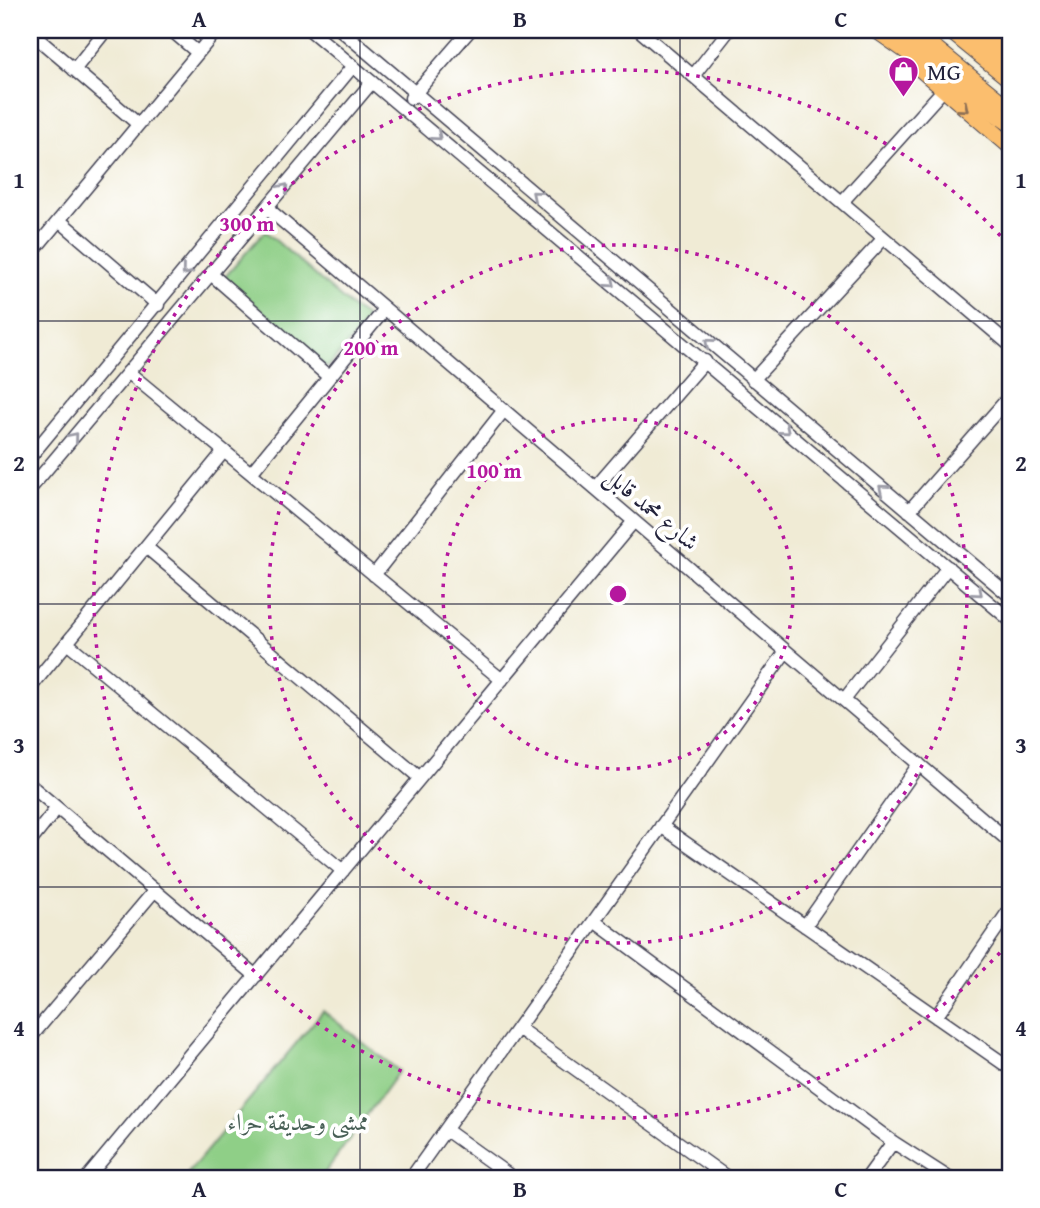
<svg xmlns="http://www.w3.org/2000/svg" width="1040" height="1208" viewBox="0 0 1040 1208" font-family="'Gentium Book Plus',Amiri,serif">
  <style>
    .green { fill: #8fcf87; stroke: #587861; stroke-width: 2 }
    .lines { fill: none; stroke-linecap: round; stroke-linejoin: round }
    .minor-casing { stroke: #414052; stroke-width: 15 }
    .major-casing { stroke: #414052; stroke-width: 18 }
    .highway-casing { stroke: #414052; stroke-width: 20 }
    .minor { stroke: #fff; stroke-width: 12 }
    .major { stroke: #fbbe6e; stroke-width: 16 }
    .highway { stroke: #fbbe6e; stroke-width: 18 }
    .oneway { stroke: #8e7054 }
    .oneway2 { stroke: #9c9ca7 }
    .grid { fill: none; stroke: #22223b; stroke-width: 2; stroke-opacity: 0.55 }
    .ring { fill: none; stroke: #b5179e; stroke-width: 3.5; stroke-dasharray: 3.5 7 }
    .labels { text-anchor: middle; stroke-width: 7; stroke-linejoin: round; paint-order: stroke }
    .poi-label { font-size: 24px; fill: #22223b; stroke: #fff; text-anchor: start }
    .street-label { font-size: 24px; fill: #22223b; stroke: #fff }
    .park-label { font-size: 24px; fill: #485f56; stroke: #fff }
    .centre { fill: #b5179e; stroke: #fff; stroke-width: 3.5 }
    .ring-label { font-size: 21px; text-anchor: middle; font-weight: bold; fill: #b5179e; stroke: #fff; stroke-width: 7; stroke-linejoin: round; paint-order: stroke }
    .neatline { fill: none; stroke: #22223b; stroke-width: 2.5 }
    .grid-label { font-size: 23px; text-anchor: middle; font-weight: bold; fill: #22223b }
  </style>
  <rect width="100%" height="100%" fill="#fff"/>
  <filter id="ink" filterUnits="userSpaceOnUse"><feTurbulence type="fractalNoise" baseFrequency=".0143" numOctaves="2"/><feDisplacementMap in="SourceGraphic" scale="14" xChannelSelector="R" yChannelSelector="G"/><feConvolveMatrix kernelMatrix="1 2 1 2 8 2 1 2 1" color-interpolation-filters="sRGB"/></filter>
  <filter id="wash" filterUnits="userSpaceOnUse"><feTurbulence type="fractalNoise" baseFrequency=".00686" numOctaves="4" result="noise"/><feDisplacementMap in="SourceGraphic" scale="28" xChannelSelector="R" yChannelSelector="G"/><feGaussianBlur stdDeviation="1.57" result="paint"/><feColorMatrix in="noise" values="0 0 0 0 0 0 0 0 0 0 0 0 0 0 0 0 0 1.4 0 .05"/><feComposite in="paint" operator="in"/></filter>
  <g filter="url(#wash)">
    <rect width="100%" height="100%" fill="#f0ebd5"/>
    <path class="green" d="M 265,231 L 354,309 L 365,316 L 366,323 L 327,368 L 224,278 Z
      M 323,1011 L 399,1071 L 321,1178 L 184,1178 Z"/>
  </g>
  <g filter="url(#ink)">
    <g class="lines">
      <defs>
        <path id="minor" d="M 171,30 L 198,53
          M 310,30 L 1010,620
          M 341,30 L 1010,596
          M 639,30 L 1010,345
          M 30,32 L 138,124
          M 74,70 L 106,30
          M 693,76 L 729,30
          M 411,98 L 470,30
          M 842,202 L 943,90
          M 267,208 L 1010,842
          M 59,220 L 158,305
          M 30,255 L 217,30
          M 211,274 L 329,377
          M 128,372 L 502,680
          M 753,380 L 884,238
          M 30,457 L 353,66
          M 251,473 L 385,309
          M 595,488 L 705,361
          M 30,489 L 372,82
          M 909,511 L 1010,396
          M 146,547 L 420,778
          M 374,575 L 504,410
          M 67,643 L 343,871
          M 30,688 L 224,451
          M 844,700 L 948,567
          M 30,785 L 256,976
          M 661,826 L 1010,1068
          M 30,842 L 57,808
          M 594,921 L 893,1142 L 949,1178
          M 805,926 L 919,764
          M 936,1017 L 1010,909
          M 518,1028 L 728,1178
          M 30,1038 L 155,890
          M 446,1130 L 513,1178
          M 30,1166 L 39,1178
          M 87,1178 L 634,521
          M 411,1178 L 786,651
          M 867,1178 L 893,1142"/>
        <path id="major" d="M 998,30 L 1010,40
          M 910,60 L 1010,146"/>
        <path id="highway" d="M 878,30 L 1010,122
          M 911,30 L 998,101
          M 951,30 L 1010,78
          M 979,30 L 1010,60"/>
      </defs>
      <use href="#minor" class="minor-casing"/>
      <use href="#major" class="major-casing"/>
      <use href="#highway" class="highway-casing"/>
      <use href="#minor" class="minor"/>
      <use href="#major" class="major"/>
      <use href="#highway" class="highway"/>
    </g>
    <defs><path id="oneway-chevron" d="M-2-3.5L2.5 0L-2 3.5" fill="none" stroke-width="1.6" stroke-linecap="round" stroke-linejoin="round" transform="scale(1.75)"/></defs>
    <use class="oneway" href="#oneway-chevron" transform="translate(964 108) rotate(40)"/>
    <g class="oneway2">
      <use href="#oneway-chevron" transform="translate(437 136) rotate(40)"/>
      <use href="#oneway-chevron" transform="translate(284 188) rotate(-50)"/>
      <use href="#oneway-chevron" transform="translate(536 195) rotate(-140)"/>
      <use href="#oneway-chevron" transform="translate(186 271) rotate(129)"/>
      <use href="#oneway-chevron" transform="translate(611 283) rotate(40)"/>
      <use href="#oneway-chevron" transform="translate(709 343) rotate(-140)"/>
      <use href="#oneway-chevron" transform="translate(785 430) rotate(40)"/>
      <use href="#oneway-chevron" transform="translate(74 437) rotate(-50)"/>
      <use href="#oneway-chevron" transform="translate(883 489) rotate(-140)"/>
      <use href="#oneway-chevron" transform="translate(978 592) rotate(40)"/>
    </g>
  </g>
  <path class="grid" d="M 360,30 L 360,1178M 680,30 L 680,1178M 30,321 L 1010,321M 30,604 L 1010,604M 30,887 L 1010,887"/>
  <g class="ring">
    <circle cx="618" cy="594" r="175"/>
    <circle cx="618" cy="594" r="349"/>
    <path d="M1007 945A524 524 0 1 1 1007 243"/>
  </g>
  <defs>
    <symbol id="shop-pin" viewBox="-11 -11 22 30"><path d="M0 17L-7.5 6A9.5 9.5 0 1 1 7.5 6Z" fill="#b5179e" stroke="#fff"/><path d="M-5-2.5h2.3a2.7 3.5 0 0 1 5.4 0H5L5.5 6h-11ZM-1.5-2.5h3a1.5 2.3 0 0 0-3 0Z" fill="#fff"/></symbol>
  </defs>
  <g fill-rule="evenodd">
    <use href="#shop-pin" x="886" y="54" width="35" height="47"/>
  </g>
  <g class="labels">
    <g class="poi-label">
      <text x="927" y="80">MG</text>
    </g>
    <g class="street-label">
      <text transform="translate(652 509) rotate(40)" y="8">شارع محمد قابل</text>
    </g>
    <g class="park-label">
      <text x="298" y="1130">ممشى وحديقة حراء</text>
    </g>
  </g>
  <circle cx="618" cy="594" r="10" class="centre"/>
  <g class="ring-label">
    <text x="247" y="231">300 m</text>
    <text x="371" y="355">200 m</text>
    <text x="494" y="478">100 m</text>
  </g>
  <rect width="1040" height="1208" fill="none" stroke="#fff" stroke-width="77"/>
  <rect x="38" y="38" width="964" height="1132" class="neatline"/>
  <g class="grid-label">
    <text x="199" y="27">A</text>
    <text x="520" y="27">B</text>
    <text x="841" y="27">C</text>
    <text x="19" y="188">1</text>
    <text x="1021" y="188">1</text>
    <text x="19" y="471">2</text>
    <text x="1021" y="471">2</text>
    <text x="19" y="753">3</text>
    <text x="1021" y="753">3</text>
    <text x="19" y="1036">4</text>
    <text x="1021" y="1036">4</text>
    <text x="199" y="1197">A</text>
    <text x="520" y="1197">B</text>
    <text x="841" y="1197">C</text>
  </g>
</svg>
